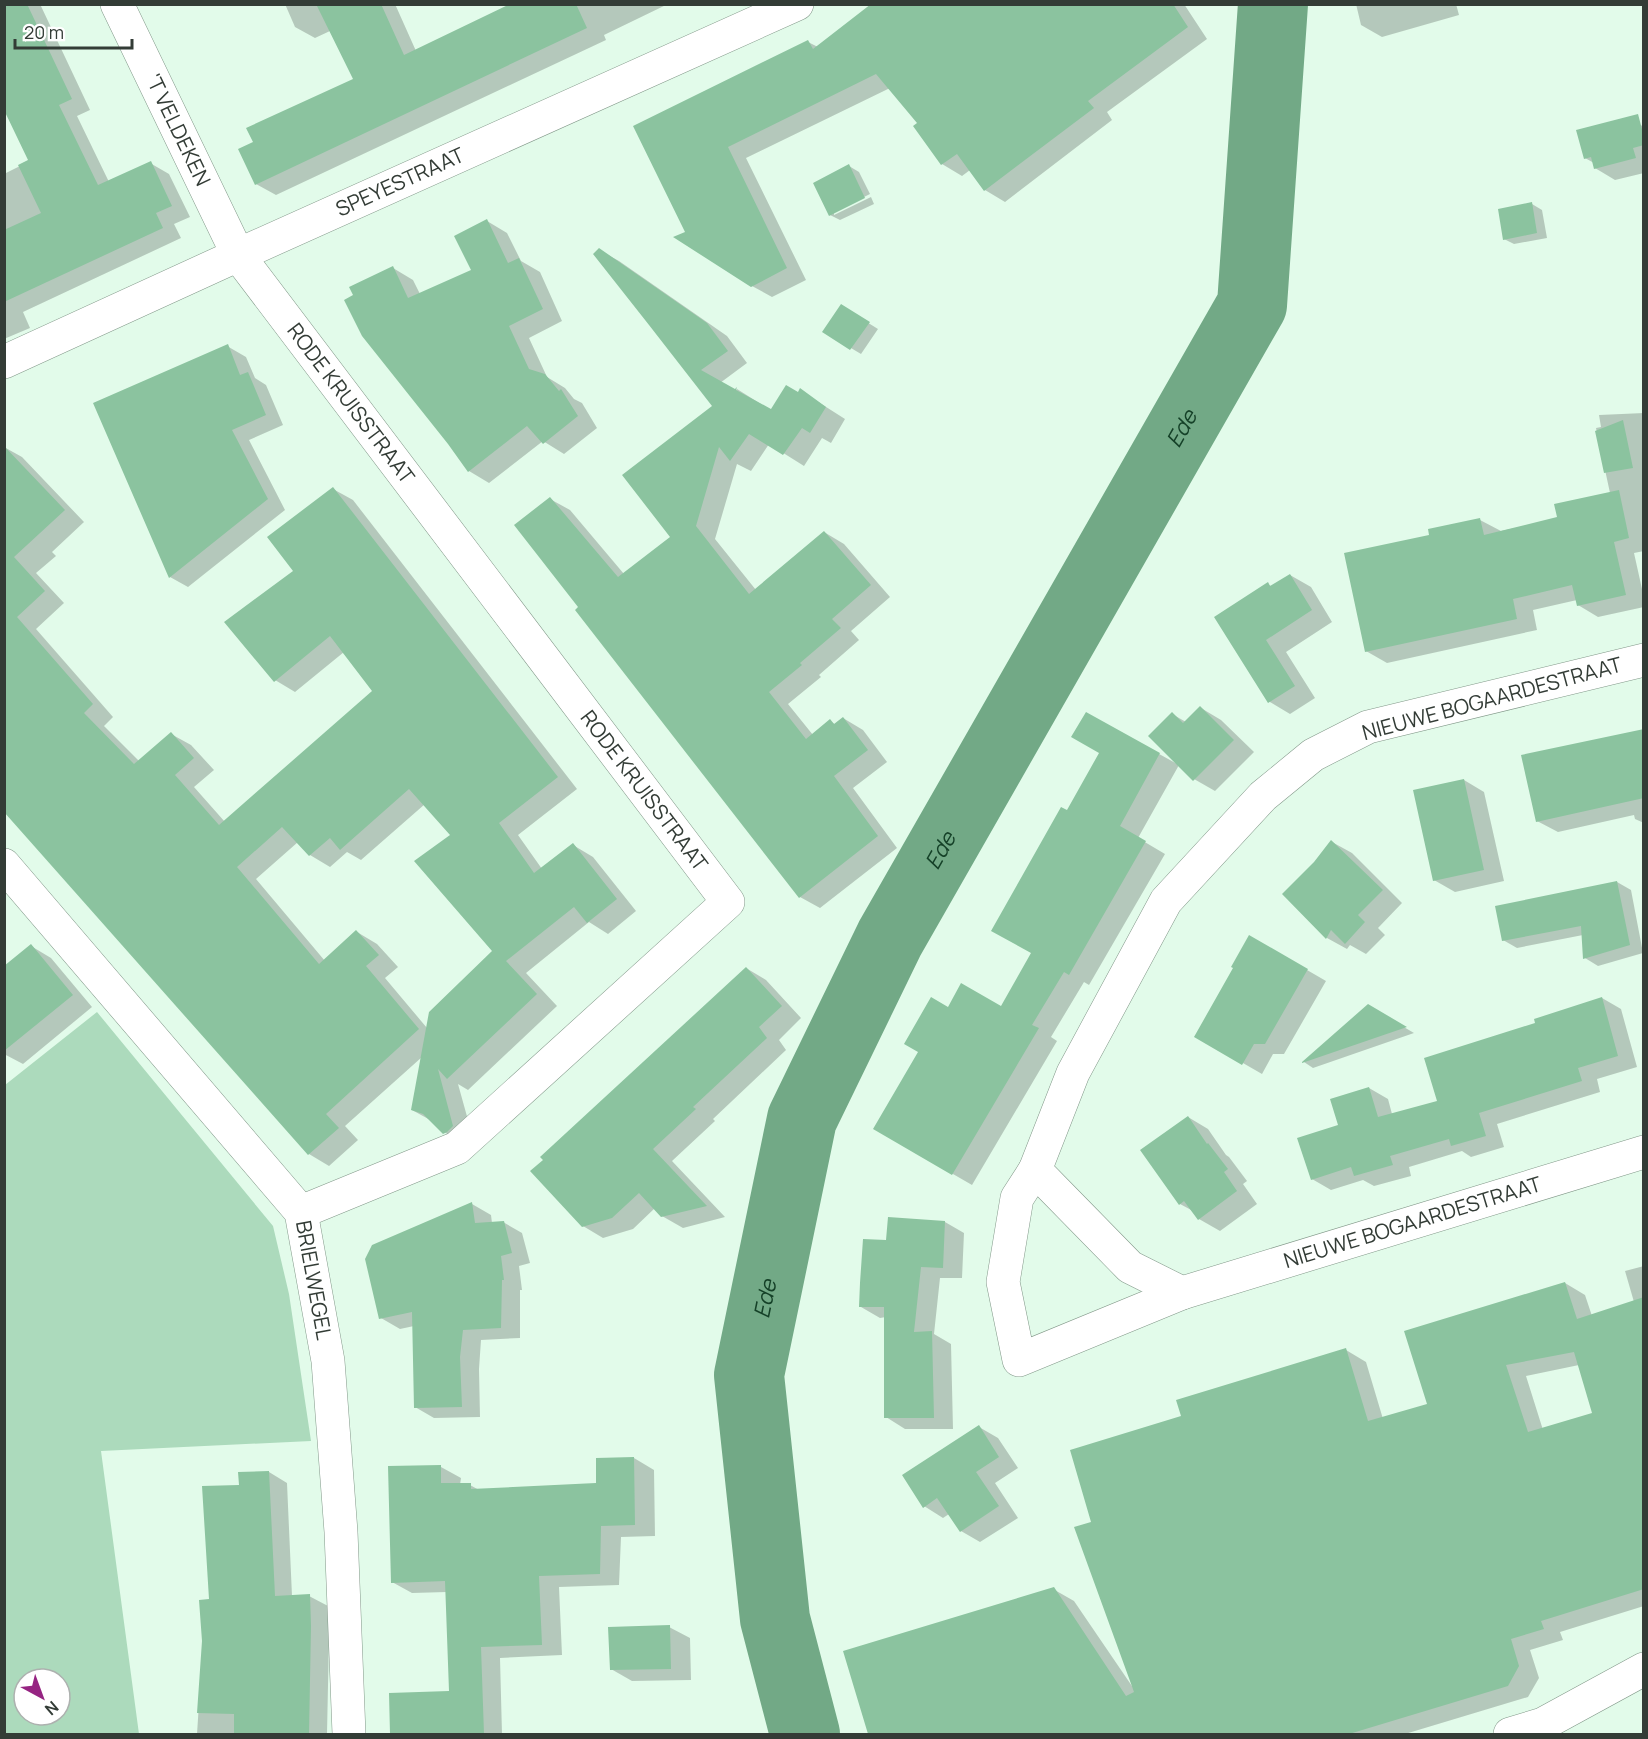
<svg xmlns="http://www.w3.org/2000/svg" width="1648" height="1739" viewBox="0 0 1648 1739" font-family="Manrope,sans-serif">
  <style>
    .green { fill: #acdabc; fill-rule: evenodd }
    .shadow { fill: #0003; fill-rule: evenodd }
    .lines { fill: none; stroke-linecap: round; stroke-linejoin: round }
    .river { stroke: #72a986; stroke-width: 70 }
    .building { fill: #8bc39f; fill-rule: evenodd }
    .minor-casing { stroke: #829889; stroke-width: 34 }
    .minor { stroke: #fff; stroke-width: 33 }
    .labels { text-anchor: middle; stroke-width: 4.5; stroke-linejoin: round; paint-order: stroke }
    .street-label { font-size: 21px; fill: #333c36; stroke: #fff }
    .water-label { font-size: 22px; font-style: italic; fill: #154128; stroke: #fff }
  </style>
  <rect width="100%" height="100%" fill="#e2fbea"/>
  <path class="green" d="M 97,1012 L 273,1226 L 289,1294 L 311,1441 L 101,1451 L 139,1734 L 5,1734 L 5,1085 ZM 24,1679 L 60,1679 L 60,1715 L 24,1715 Z"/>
  <path class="shadow" d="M 4,4 L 40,4 L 90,110 L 77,116 L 109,182 L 150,163 L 169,174 L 190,217 L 174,224 L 181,238 L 23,312 L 30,328 L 4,339 L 4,174 L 30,161 Z
    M 285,4 L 395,4 L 416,51 L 514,4 L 668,4 L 604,35 L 606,40 L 276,195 L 256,184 L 355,80 L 330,31 L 315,38 L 295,27 Z
    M 918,4 L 1184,4 L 1207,39 L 1107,112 L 1112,120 L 1005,202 L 985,190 L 970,170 L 962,176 L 942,164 L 915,127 L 919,123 L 890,88 L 746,158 L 806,280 L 772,297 L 752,286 L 687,232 L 635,127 L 808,42 L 818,47 Z
    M 1356,4 L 1456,4 L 1459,15 L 1382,37 L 1361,25 Z
    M 1629,118 L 1644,127 L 1644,173 L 1615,180 L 1595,168 L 1594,163 L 1585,158 Z
    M 849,166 L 859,172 L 870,194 L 834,212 L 834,215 L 871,197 L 874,204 L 840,220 L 830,215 Z
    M 1532,204 L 1542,210 L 1547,238 L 1514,244 L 1504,239 Z
    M 487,221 L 507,233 L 521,261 L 540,272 L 562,321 L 529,338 L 547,377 L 565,388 L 574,399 L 582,403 L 597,428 L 564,454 L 543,441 L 489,483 L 469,471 L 393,268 L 413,280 L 420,294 L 473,271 Z
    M 599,250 L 619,261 L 727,336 L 747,363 L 720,383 L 735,391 L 737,389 L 772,411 L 798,394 L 801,391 L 845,419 L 831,443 L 822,438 L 804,466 L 769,444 L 751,471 L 737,464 L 715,539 L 756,590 L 824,532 L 844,544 L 890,597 L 851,631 L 859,640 L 819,675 L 821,677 L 788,704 L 813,735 L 830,721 L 836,725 L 843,718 L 863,730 L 887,762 L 853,788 L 897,848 L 820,908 L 800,897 L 580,608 L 550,499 L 570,510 L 624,574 L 672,537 L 714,407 Z
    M 841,306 L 878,329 L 861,354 L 824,332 Z
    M 227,346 L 246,357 L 255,378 L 266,385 L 283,425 L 249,440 L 285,510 L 188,587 L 170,577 Z
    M 1644,413 L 1644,551 L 1634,553 L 1644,598 L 1644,607 L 1598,617 L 1578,605 L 1577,600 L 1533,610 L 1537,630 L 1387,663 L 1366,651 L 1431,537 L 1480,520 L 1501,531 L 1559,519 L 1610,493 L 1596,428 L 1601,427 L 1599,415 Z
    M 4,447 L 22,457 L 84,522 L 52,552 L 56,556 L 36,573 L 64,603 L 36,629 L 113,717 L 104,726 L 139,761 L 171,734 L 191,745 L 214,770 L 194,787 L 225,822 L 374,691 L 344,652 L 295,692 L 275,680 L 295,571 L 333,489 L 353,500 L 577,789 L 518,835 L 542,869 L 573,845 L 593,857 L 636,911 L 608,934 L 589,922 L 526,973 L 557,1006 L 468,1090 L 458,1084 L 473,1138 L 464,1144 L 444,1132 L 432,1121 L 412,1110 L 422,1057 L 345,1126 L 358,1140 L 329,1166 L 309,1154 L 4,810 ZM 425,804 L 452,836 L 495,951 L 427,1028 L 385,978 L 398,967 L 377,944 L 357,932 L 325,961 L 256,879 L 298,842 L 310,855 L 330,867 L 347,852 L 361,860 Z
    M 1290,575 L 1311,587 L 1332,622 L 1286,652 L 1315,698 L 1290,714 L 1270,702 L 1216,617 L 1268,584 L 1272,587 Z
    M 1201,708 L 1221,720 L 1254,752 L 1215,791 L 1194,779 L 1172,714 L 1186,722 Z
    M 1087,714 L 1179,765 L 1138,838 L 1165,854 L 1089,985 L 1084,982 L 1051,1037 L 1057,1041 L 972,1185 L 875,1129 L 949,1009 L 1001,1008 L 1033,952 L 1067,812 L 1101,753 Z
    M 1644,730 L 1644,823 L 1635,819 L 1634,815 L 1558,832 L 1537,821 Z
    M 1464,780 L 1484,792 L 1504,881 L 1455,892 L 1434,880 Z
    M 1332,842 L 1352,853 L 1402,903 L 1378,928 L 1385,935 L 1366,954 L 1350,945 L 1347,949 L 1327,938 L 1284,894 L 1315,863 Z
    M 1617,882 L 1631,890 L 1643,953 L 1598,966 L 1585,958 L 1583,935 L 1517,948 L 1503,940 Z
    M 1250,937 L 1326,981 L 1284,1054 L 1273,1054 L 1262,1074 L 1196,1036 L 1235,968 Z
    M 31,946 L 51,958 L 92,1007 L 23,1064 L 4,1054 L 4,997 Z
    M 746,968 L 766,980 L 801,1018 L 779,1040 L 786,1050 L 713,1119 L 715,1121 L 672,1161 L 725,1217 L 683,1228 L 662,1216 L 655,1208 L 633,1229 L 603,1238 L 583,1226 Z
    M 1602,998 L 1621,1009 L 1637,1067 L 1597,1079 L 1600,1092 L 1497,1124 L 1504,1147 L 1471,1157 L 1462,1151 L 1409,1167 L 1411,1176 L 1374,1186 L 1363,1180 L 1331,1190 L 1312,1179 L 1340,1126 L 1369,1088 L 1388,1099 L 1392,1114 L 1439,1102 L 1537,1024 Z
    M 1368,1006 L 1414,1033 L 1313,1068 L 1304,1062 Z
    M 1188,1117 L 1208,1129 L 1226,1155 L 1229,1157 L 1247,1181 L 1243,1184 L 1257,1204 L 1220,1231 L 1199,1219 L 1193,1211 L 1180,1204 L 1142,1151 Z
    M 472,1204 L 491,1215 L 492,1223 L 503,1222 L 522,1233 L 530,1263 L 519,1266 L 522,1290 L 520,1290 L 520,1338 L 481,1340 L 479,1369 L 480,1417 L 434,1418 L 415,1407 L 414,1326 L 400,1329 L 381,1318 Z
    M 945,1222 L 964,1233 L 962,1278 L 940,1278 L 934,1334 L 951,1344 L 953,1429 L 905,1429 L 886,1417 L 886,1317 L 880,1318 L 861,1307 L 888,1242 Z
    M 1644,1266 L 1644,1606 L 1560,1632 L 1563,1640 L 1530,1650 L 1539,1678 L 1528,1697 L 1405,1734 L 870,1734 L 845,1652 L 1053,1589 L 1074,1601 L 1134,1689 L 1093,1523 L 1183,1417 L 1346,1350 L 1366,1362 L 1383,1419 L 1429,1405 L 1565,1283 L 1585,1295 L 1592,1316 L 1634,1302 L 1625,1271 ZM 1579,1365 L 1594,1414 L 1543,1430 L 1526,1376 Z
    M 979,1427 L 998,1438 L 1018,1468 L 995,1483 L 1018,1518 L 980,1542 L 961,1531 L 949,1514 L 943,1518 L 924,1506 Z
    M 634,1458 L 654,1470 L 655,1536 L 621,1537 L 619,1585 L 559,1587 L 562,1655 L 500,1658 L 502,1734 L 392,1734 L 391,1694 L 450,1692 L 447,1592 L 412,1593 L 392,1582 L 441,1467 L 461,1478 L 460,1485 L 470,1485 L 479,1490 L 597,1484 Z
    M 269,1472 L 287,1483 L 292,1596 L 309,1596 L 328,1606 L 329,1637 L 327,1734 L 197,1734 L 203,1641 L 210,1600 L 241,1486 Z
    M 669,1627 L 690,1638 L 691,1680 L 632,1681 L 611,1669 Z"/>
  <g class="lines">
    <path class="river" id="s1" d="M 805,1734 L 775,1619 L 749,1375 L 802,1119 L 890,938 L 1252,305 L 1273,4"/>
  </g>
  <path class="building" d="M 4,4 L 27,4 L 72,99 L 59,105 L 98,185 L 151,161 L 172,206 L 156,213 L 163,228 L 4,302 L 4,230 L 41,213 L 18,165 L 28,160 L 4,110 Z
    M 316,4 L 381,4 L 404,55 L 510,4 L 576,4 L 587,28 L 255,185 L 238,149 L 253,142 L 246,128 L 353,79 Z
    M 871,4 L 1173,4 L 1188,27 L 1088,101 L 1094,108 L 984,191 L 957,154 L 941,165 L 913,126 L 917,123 L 876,74 L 728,147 L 787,268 L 751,287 L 673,237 L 685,232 L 633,126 L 808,40 L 813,49 Z
    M 1638,114 L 1644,137 L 1644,145 L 1633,148 L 1636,158 L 1594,169 L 1591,157 L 1584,159 L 1576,130 Z
    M 849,164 L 865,198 L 829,216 L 813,183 Z
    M 1532,202 L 1537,233 L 1503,240 L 1498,209 Z
    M 487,219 L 508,263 L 519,258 L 543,309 L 509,326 L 529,369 L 545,374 L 559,391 L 561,389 L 578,416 L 543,444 L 527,426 L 468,472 L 448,444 L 362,336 L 344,300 L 353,295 L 349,287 L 393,266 L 408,298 L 471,270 L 454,236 Z
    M 599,248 L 707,323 L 728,351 L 701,370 L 735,389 L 737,387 L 736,390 L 771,409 L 786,385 L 798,392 L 800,388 L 826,407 L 810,433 L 802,428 L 783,455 L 749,434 L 730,461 L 719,447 L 696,526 L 749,594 L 824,531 L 871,585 L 832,619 L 841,628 L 800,663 L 802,665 L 769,692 L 806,739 L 830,719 L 834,724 L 843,717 L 868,750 L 834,776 L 878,836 L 799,898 L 575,610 L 578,607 L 514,525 L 550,497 L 618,577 L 670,537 L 622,475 L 712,406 L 649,325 L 593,254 Z
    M 841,304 L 870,322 L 850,350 L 822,332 Z
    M 228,344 L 240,375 L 248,372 L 266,415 L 232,430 L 268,499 L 169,578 L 93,403 Z
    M 1623,420 L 1633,468 L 1604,473 L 1595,431 Z
    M 4,446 L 65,510 L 14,557 L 45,591 L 17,617 L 93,704 L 84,713 L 134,764 L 171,732 L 194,758 L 175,775 L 219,825 L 372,691 L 330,636 L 274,682 L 224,622 L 293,571 L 267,537 L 333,487 L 558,777 L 499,823 L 534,873 L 573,843 L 617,899 L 587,923 L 574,907 L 506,961 L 537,994 L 447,1079 L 438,1069 L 453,1126 L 447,1132 L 443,1134 L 423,1114 L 411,1110 L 429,1012 L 492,951 L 414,861 L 450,835 L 409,789 L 340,850 L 330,838 L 309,856 L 282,827 L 237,867 L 319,964 L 356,930 L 379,955 L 366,966 L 419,1029 L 326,1114 L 339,1128 L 308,1155 L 4,812 Z
    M 1619,490 L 1629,538 L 1614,542 L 1626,595 L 1577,606 L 1572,585 L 1513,599 L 1517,619 L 1365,652 L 1344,553 L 1429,535 L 1428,529 L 1480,518 L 1484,535 L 1557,517 L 1554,504 Z
    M 1290,574 L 1312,610 L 1266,640 L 1295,686 L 1268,703 L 1214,617 L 1268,582 L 1270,586 Z
    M 1200,706 L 1234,740 L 1193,781 L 1148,736 L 1172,712 L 1183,723 Z
    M 1086,712 L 1160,753 L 1120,826 L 1146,841 L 1069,975 L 1064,972 L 1032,1025 L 1039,1028 L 952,1175 L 873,1129 L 918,1052 L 904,1044 L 931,997 L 948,1007 L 961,983 L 1001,1006 L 1031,953 L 991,931 L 1061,807 L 1067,810 L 1099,753 L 1071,737 Z
    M 1644,729 L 1644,798 L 1536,822 L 1521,755 Z
    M 1464,779 L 1484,870 L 1433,881 L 1413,790 Z
    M 1331,840 L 1383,890 L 1358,915 L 1365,922 L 1345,944 L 1331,930 L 1326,939 L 1282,894 L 1314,862 Z
    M 1617,881 L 1630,945 L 1583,959 L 1581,926 L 1502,941 L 1495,906 Z
    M 1249,935 L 1308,969 L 1265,1044 L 1254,1044 L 1242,1065 L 1194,1037 L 1233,968 L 1231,967 Z
    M 31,944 L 73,995 L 4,1051 L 4,966 Z
    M 746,967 L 782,1006 L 759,1027 L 767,1038 L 693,1107 L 696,1109 L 653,1149 L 707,1206 L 661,1217 L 639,1193 L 612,1218 L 582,1227 L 530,1171 L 543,1160 L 540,1157 Z
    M 1602,997 L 1618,1056 L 1578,1068 L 1582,1081 L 1479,1113 L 1486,1136 L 1451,1146 L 1449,1139 L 1390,1156 L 1393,1165 L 1354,1176 L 1351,1167 L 1311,1180 L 1297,1138 L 1338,1125 L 1330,1099 L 1369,1087 L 1378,1117 L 1437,1101 L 1424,1058 L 1535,1023 L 1534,1019 Z
    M 1368,1004 L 1407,1027 L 1302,1063 L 1302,1062 Z
    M 1188,1116 L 1207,1144 L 1208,1143 L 1228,1169 L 1224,1172 L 1237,1191 L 1198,1220 L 1184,1201 L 1179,1205 L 1140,1150 Z
    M 472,1202 L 475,1223 L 504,1221 L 512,1253 L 501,1256 L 504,1280 L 502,1280 L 501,1328 L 463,1330 L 460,1357 L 462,1407 L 414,1408 L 412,1312 L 379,1319 L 365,1259 L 372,1245 Z
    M 888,1217 L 945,1221 L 943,1268 L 921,1267 L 914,1332 L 932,1331 L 934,1418 L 884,1418 L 884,1307 L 859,1307 L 860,1283 L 863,1239 L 886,1240 Z
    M 1565,1282 L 1577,1319 L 1644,1297 L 1644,1589 L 1541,1621 L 1544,1629 L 1511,1639 L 1519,1666 L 1508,1686 L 1349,1734 L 868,1734 L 843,1651 L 1054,1587 L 1126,1696 L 1134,1692 L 1074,1527 L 1091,1522 L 1070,1450 L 1181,1416 L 1176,1400 L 1346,1348 L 1368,1421 L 1427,1404 L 1404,1331 ZM 1574,1352 L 1592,1413 L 1528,1432 L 1506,1365 Z
    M 979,1425 L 999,1457 L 976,1472 L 999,1506 L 960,1532 L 937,1498 L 923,1508 L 902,1475 Z
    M 634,1457 L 635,1525 L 601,1526 L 600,1574 L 539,1576 L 542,1645 L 481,1647 L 484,1734 L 390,1734 L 389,1693 L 449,1691 L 445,1581 L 391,1583 L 388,1466 L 441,1465 L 441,1483 L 471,1483 L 471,1489 L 596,1483 L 596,1458 Z
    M 269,1471 L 275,1596 L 310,1594 L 311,1626 L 309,1734 L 234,1734 L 234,1714 L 197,1713 L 202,1641 L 199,1600 L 209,1599 L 202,1486 L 239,1485 L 238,1472 Z
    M 670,1625 L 671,1669 L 610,1670 L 608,1627 Z"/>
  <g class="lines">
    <defs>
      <g id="minor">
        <path id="s2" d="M 117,4 L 238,255 L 728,902 L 457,1148 L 301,1212"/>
        <path id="s3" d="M 4,362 L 238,255 L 797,4"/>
        <path id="s4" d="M 1644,660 L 1368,727 L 1313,755 L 1263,796 L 1166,901 L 1073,1073 L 1035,1170 L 1130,1267 L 1182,1293 L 1644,1152"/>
        <path id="s5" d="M 4,865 L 301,1212 L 328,1361 L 341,1532 L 349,1734"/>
        <path d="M 1035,1170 L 1017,1198 L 1003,1282 L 1019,1360 L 1182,1293"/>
        <path d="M 1510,1734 L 1543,1724 L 1644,1669"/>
      </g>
    </defs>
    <use href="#minor" class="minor-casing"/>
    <use href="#minor" class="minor"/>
  </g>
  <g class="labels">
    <g class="street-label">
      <text dy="7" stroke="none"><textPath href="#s2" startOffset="140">'T VELDEKEN</textPath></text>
      <text dy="7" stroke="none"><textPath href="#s3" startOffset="435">SPEYESTRAAT</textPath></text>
      <text dy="7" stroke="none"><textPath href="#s2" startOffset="465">RODE KRUISSTRAAT</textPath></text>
      <text transform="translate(1492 699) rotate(-15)" y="7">NIEUWE BOGAARDESTRAAT</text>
      <text dy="7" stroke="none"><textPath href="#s2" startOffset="951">RODE KRUISSTRAAT</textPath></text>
      <text dy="7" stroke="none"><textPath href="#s4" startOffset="1288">NIEUWE BOGAARDESTRAAT</textPath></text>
      <text dy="7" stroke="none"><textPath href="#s5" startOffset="526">BRIELWEGEL</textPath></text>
    </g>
    <g class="water-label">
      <text dy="8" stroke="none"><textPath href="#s1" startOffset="1414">Ede</textPath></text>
      <text dy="8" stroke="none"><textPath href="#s1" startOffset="928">Ede</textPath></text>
      <text dy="8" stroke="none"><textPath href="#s1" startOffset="442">Ede</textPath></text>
    </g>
  </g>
  <rect width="1648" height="1739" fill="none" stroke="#333c36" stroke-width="12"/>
  <g transform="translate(42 1697) rotate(139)"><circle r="28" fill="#ffffff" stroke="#adb1af" stroke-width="1.5"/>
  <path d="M0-4.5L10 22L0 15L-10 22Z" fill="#962482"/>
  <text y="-9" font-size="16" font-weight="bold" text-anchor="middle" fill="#333c36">N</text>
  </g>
  <path d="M15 39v9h117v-9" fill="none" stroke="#333c36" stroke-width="3"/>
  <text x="24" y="39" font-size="18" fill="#333c36" stroke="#ffffff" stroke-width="4.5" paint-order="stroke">20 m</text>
</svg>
